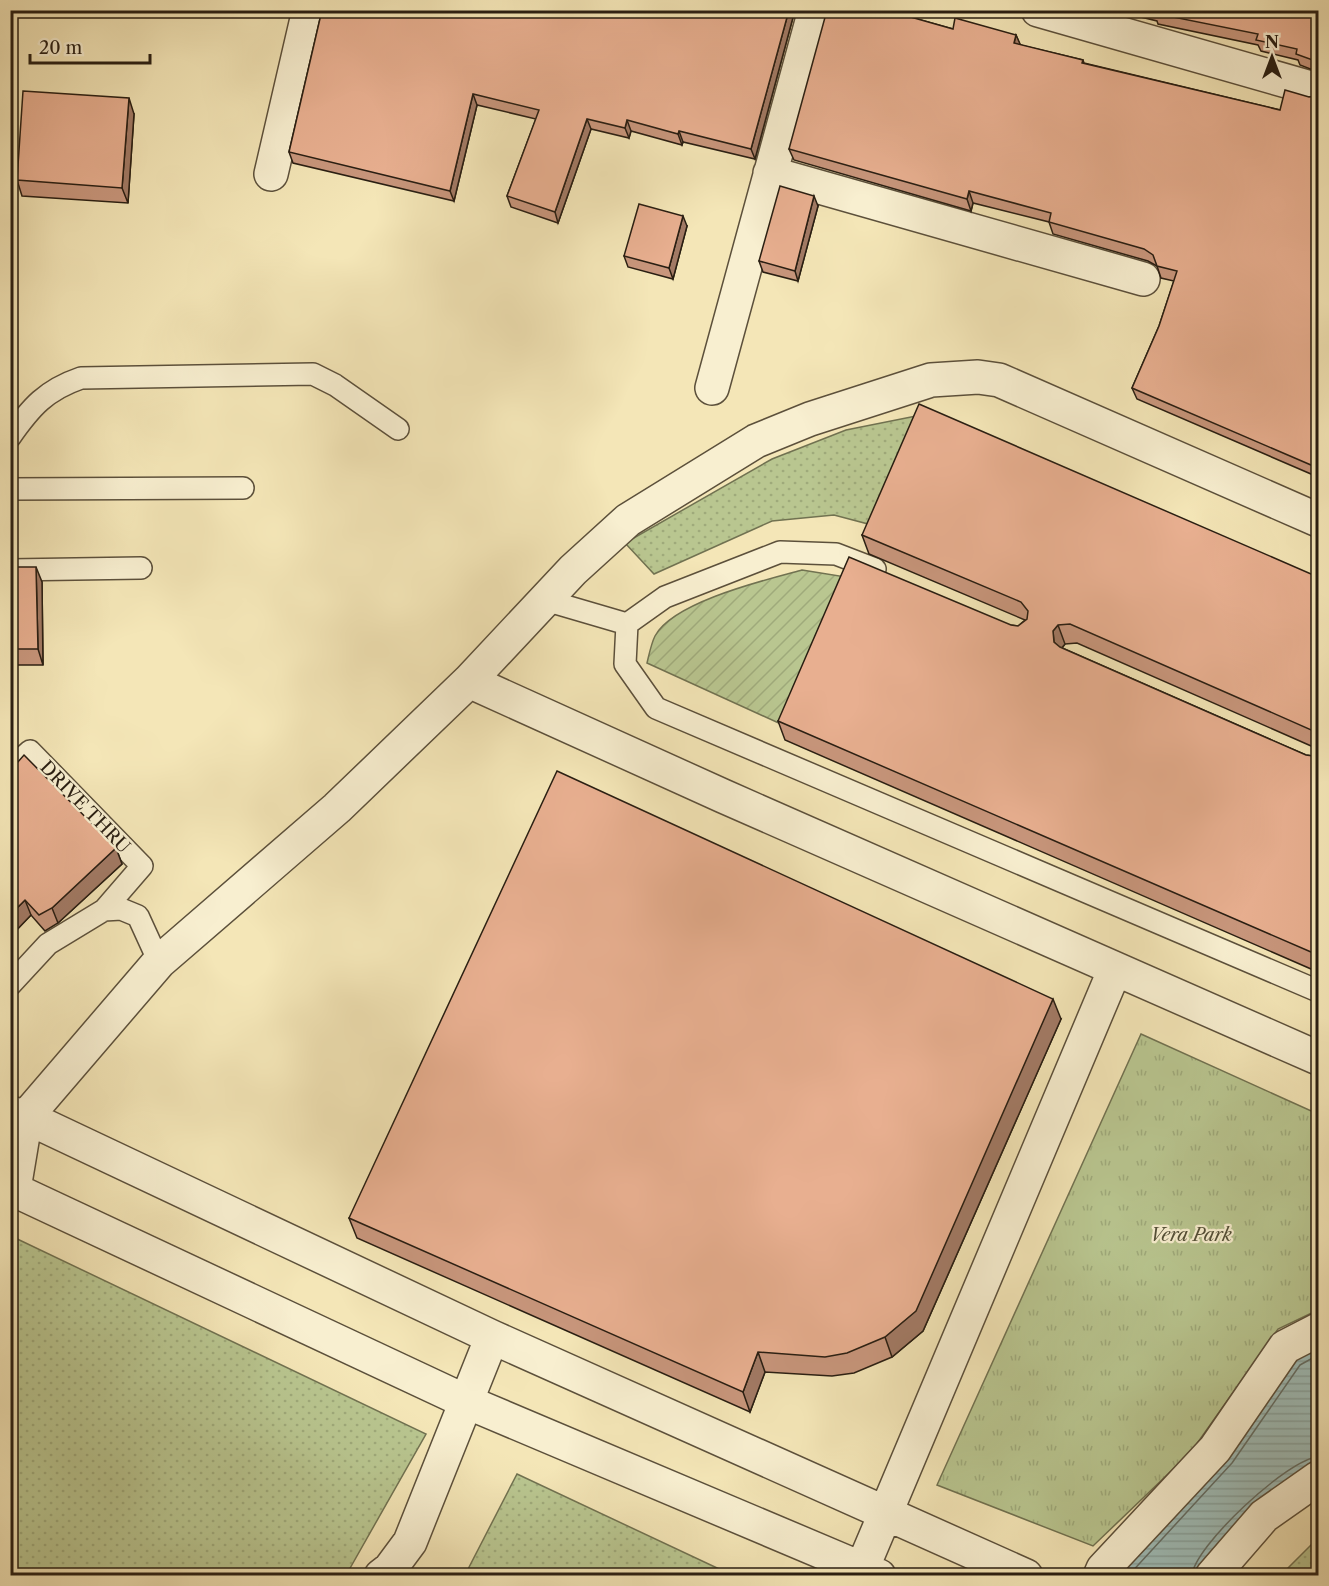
<svg xmlns="http://www.w3.org/2000/svg" width="1329" height="1586" viewBox="0 0 1329 1586" font-family="'Libre Caslon Text',serif">
  <style>
    .grass { fill: url(#grass-dots); stroke: #717251; stroke-width: 1.5 }
    .park { fill: url(#park-tufts); stroke: #717251; stroke-width: 1.5 }
    .garden { fill: url(#garden-furrows); stroke: #717251; stroke-width: 1.5 }
    .water { fill: url(#water-rules); stroke: #707d76; stroke-width: 1.5 }
    .lines { fill: none; stroke-linecap: round; stroke-linejoin: round }
    .shore { stroke: #646e65; stroke-width: 1.5 }
    .lane-casing { stroke: #5c503b; stroke-width: 24 }
    .street-casing { stroke: #5c503b; stroke-width: 36 }
    .lane { stroke: #f8efd0; stroke-width: 21 }
    .street { stroke: #f8efd0; stroke-width: 33 }
    .wall { fill: #c8967c; stroke: #291e12; stroke-width: 1.5 }
    .shaded-wall { fill: #a27a65; stroke: #291e12; stroke-width: 1.5 }
    .building { fill: #e8af90; stroke: #291e12; stroke-width: 1.5 }
    .labels { text-anchor: middle; stroke-width: 4.5; stroke-linejoin: round; paint-order: stroke }
    .street-label { font-size: 18px; fill: #291e12; stroke: #f8efd0 }
    .park-label { font-size: 18px; font-style: italic; fill: #545038; stroke: #f8efd0 }
  </style>
  <defs>
    <pattern id="grass-dots" width="8" height="8" patternUnits="userSpaceOnUse" patternTransform="scale(1.5)"><rect width="8" height="8" fill="#b9c690"/><path d="M2 2h.1M6 6h.1" fill="none" stroke="#9faa7b" stroke-width="1.8" stroke-linecap="round"/></pattern>
    <pattern id="park-tufts" width="24" height="20" patternUnits="userSpaceOnUse" patternTransform="scale(1.5)"><rect width="24" height="20" fill="#b9c690"/><path d="M3 7l-1-3M5 7V3M7 7l1-3M15 17l-1-3M17 17v-4M19 17l1-3" fill="none" stroke="#9faa7b"/></pattern>
    <pattern id="garden-furrows" width="10" height="10" patternUnits="userSpaceOnUse" patternTransform="scale(1.5)"><rect width="10" height="10" fill="#b9c690"/><path d="M-1 1l2-2M0 10L10 0M9 11l2-2" fill="none" stroke="#9faa7b"/></pattern>
    <pattern id="water-rules" width="6" height="5" patternUnits="userSpaceOnUse" patternTransform="scale(1.5)"><rect width="6" height="5" fill="#9fbdb8"/><path d="M0 2.5h6" fill="none" stroke="#89a29d"/></pattern>
  </defs>
  <rect width="100%" height="100%" fill="#f4e6b7"/>
  <filter id="stains"><feTurbulence type="fractalNoise" baseFrequency=".00333" numOctaves="4"/><feColorMatrix values="0 0 0 0 .2 0 0 0 0 .09 0 0 0 0 .02 0 0 0 .5 -.17"/></filter>
  <radialGradient id="worn" r=".72"><stop offset=".6" stop-color="#630" stop-opacity="0"/><stop offset="1" stop-color="#630" stop-opacity=".3"/></radialGradient>
  <path class="grass" d="M 921,415 L 872,525 L 834,515 L 772,521 L 654,574 L 625,543 L 772,459 L 846,430 Z
    M 11,1236 L 426,1434 L 349,1570 L 337,1576 L 11,1575 Z
    M 517,1474 L 732,1575 L 465,1575 Z
    M 1318,1538 L 1318,1575 L 1281,1575 Z"/>
  <path class="park" d="M 1141,1034 L 1318,1114 L 1318,1310 L 1278,1329 L 1191,1452 L 1093,1546 L 937,1485 Z"/>
  <path class="garden" d="M 802,570 L 846,577 L 783,725 L 647,663 C 649,655 651,644 655,636 C 673,602 765,580 802,570 Z"/>
  <path class="water" d="M 1318,1330 L 1318,1478 L 1212,1575 L 1100,1576 Z"/>
  <g class="lines">
    <path class="shore" d="M 1128,1576 L 1232,1463 L 1300,1365 L 1318,1355
      M 1192,1576 C 1193,1547 1289,1458 1318,1457"/>
    <defs>
      <path id="lane" d="M 10,437 C 31,407 46,390 81,378 L 313,374 L 335,385 L 398,429
        M 10,489 L 243,488
        M 10,570 L 141,568
        M 545,600 L 627,624 L 665,597 L 780,552 L 836,554 L 875,569
        M 627,624 L 625,664 L 656,708 L 1318,991
        M 10,769 L 30,751 L 142,866 L 104,910
        M 10,985 L 48,944 L 104,910 L 121,909 L 138,916 L 159,962"/>
      <path id="street" d="M 1038,10 L 1318,90
        M 770,173 L 1143,279
        M 271,174 L 309,10
        M 712,388 L 815,10
        M 469,681 L 723,796 L 1318,1058
        M 10,1113 L 26,1117 L 492,1337 L 1026,1576
        M 10,1188 L 467,1402 L 879,1576
        M 14,1189 L 26,1117 L 159,962 L 337,808 L 469,681 L 573,570 L 628,520 L 756,441 L 810,419 L 931,380 L 978,377 L 999,380 L 1318,520
        M 381,1576 L 390,1569 L 410,1542 L 492,1337
        M 859,1576 L 1115,969
        M 1100,1576 L 1103,1569 L 1215,1449 L 1285,1347 L 1318,1330
        M 1212,1576 L 1264,1516 L 1318,1478"/>
    </defs>
    <use href="#lane" class="lane-casing"/>
    <use href="#street" class="street-casing"/>
    <use href="#lane" class="lane"/>
    <use href="#street" class="street"/>
  </g>
  <path class="wall" d="M 322,10 L 795,10 L 755,159 L 683,142 L 682,145 L 631,131 L 629,138 L 591,129 L 558,223 L 511,207 L 507,196 L 536,119 L 477,105 L 454,201 L 293,163 L 289,152 Z
    M 1112,10 L 1318,10 L 1318,72 L 1300,65 L 1298,60 L 1261,51 L 1258,45 L 1158,24 L 1157,21 Z
    M 892,12 L 953,29 L 1016,35 L 1020,45 L 1083,60 L 1084,63 L 1280,110 L 1309,97 L 1318,96 L 1318,477 L 1137,399 L 1132,388 L 1159,326 L 1174,281 L 1161,278 L 1157,266 L 1148,261 L 1053,234 L 1049,222 L 973,203 L 971,211 L 794,160 L 789,149 Z
    M 134,114 L 128,203 L 22,196 L 17,180 Z
    M 818,206 L 798,281 L 763,272 L 759,261 Z
    M 687,226 L 673,279 L 628,267 L 624,256 Z
    M 862,535 L 1318,577 L 1318,749 L 1077,643 L 1065,644 L 1062,648 L 1306,755 L 1313,756 L 1318,752 L 1318,972 L 785,740 L 778,721 L 1011,625 L 1018,626 L 1025,620 L 869,554 Z
    M 10,567 L 42,582 L 43,665 L 10,665 Z
    M 10,771 L 116,848 L 122,864 L 58,923 L 45,931 L 31,915 L 10,937 Z
    M 1061,1019 L 923,1331 L 892,1357 L 854,1373 L 832,1376 L 765,1372 L 750,1412 L 357,1238 L 349,1218 Z"/>
  <path class="shaded-wall" d="M 789,10 L 795,10 L 755,159 L 751,149 Z
    M 1016,35 L 1021,46 L 1014,43 Z
    M 473,94 L 477,105 L 454,201 L 450,191 Z
    M 129,98 L 134,114 L 128,203 L 122,188 Z
    M 587,119 L 591,129 L 558,223 L 555,212 Z
    M 627,120 L 631,131 L 629,138 L 625,128 Z
    M 679,131 L 683,142 L 682,145 L 678,134 Z
    M 969,191 L 973,203 L 971,211 L 967,199 Z
    M 814,196 L 818,206 L 798,281 L 795,271 Z
    M 683,216 L 687,226 L 673,279 L 669,268 Z
    M 36,567 L 42,582 L 43,665 L 38,649 Z
    M 1058,625 L 1065,644 L 1060,650 L 1054,642 L 1053,631 Z
    M 116,848 L 122,864 L 58,923 L 52,908 Z
    M 25,900 L 31,915 L 10,937 L 10,915 Z
    M 1053,999 L 1061,1019 L 923,1331 L 892,1357 L 885,1337 Z
    M 758,1352 L 765,1372 L 750,1412 L 743,1392 Z"/>
  <path class="building" d="M 322,10 L 789,10 L 751,149 L 679,131 L 678,134 L 627,120 L 625,128 L 587,119 L 555,212 L 507,196 L 539,110 L 473,94 L 450,191 L 289,152 Z
    M 827,10 L 886,10 L 953,29 L 955,18 L 1016,35 L 1014,43 L 1083,60 L 1082,63 L 1280,110 L 1285,90 L 1309,97 L 1318,96 L 1318,468 L 1132,388 L 1159,326 L 1177,271 L 1157,266 L 1153,255 L 1144,249 L 1049,222 L 1051,213 L 969,191 L 967,199 L 789,149 Z
    M 1154,10 L 1318,10 L 1318,62 L 1296,54 L 1297,49 L 1256,40 L 1258,34 L 1153,13 Z
    M 23,91 L 129,98 L 122,188 L 17,180 Z
    M 780,186 L 814,196 L 795,271 L 759,261 Z
    M 639,204 L 683,216 L 669,268 L 624,256 Z
    M 919,404 L 1318,577 L 1318,735 L 1316,732 L 1070,624 L 1058,625 L 1053,631 L 1054,642 L 1060,647 L 1306,755 L 1313,756 L 1318,752 L 1318,955 L 778,721 L 849,557 L 1011,625 L 1018,626 L 1027,619 L 1028,611 L 1021,602 L 862,535 Z
    M 10,567 L 36,567 L 38,649 L 10,649 Z
    M 24,755 L 116,848 L 52,908 L 39,915 L 25,900 L 10,915 L 10,771 Z
    M 557,771 L 1053,999 L 916,1311 L 885,1337 L 847,1353 L 825,1357 L 758,1352 L 743,1392 L 349,1218 Z"/>
  <g class="labels">
    <g class="street-label">
      <text transform="translate(85 807) rotate(46)" y="6">DRIVE THRU</text>
    </g>
    <g class="park-label">
      <text x="1191" y="1241">Vera Park</text>
    </g>
  </g>
  <rect width="1329" height="1586" fill="none" stroke="#f4e6b7" stroke-width="36"/>
  <rect x="12" y="12" width="1305" height="1562" fill="none" stroke="#291e12" stroke-width="3"/>
  <rect x="18" y="18" width="1293" height="1550" fill="none" stroke="#291e12" stroke-width="1.5"/>
  <g transform="translate(1272 57)" stroke="#f8efd0" stroke-width="4.5" paint-order="stroke">
  <path d="M0-4.5L10 22L0 15L-10 22Z" fill="#291e12"/>
  <text y="-9" font-size="16" font-weight="bold" text-anchor="middle" fill="#291e12">N</text>
  </g>
  <path d="M30 54v9h120v-9" fill="none" stroke="#291e12" stroke-width="3"/>
  <text x="39" y="54" font-size="18" fill="#291e12" stroke="#f8efd0" stroke-width="4.5" paint-order="stroke">20 m</text>
  <rect width="100%" height="100%" filter="url(#stains)"/>
  <rect width="100%" height="100%" fill="url(#worn)"/>
</svg>
